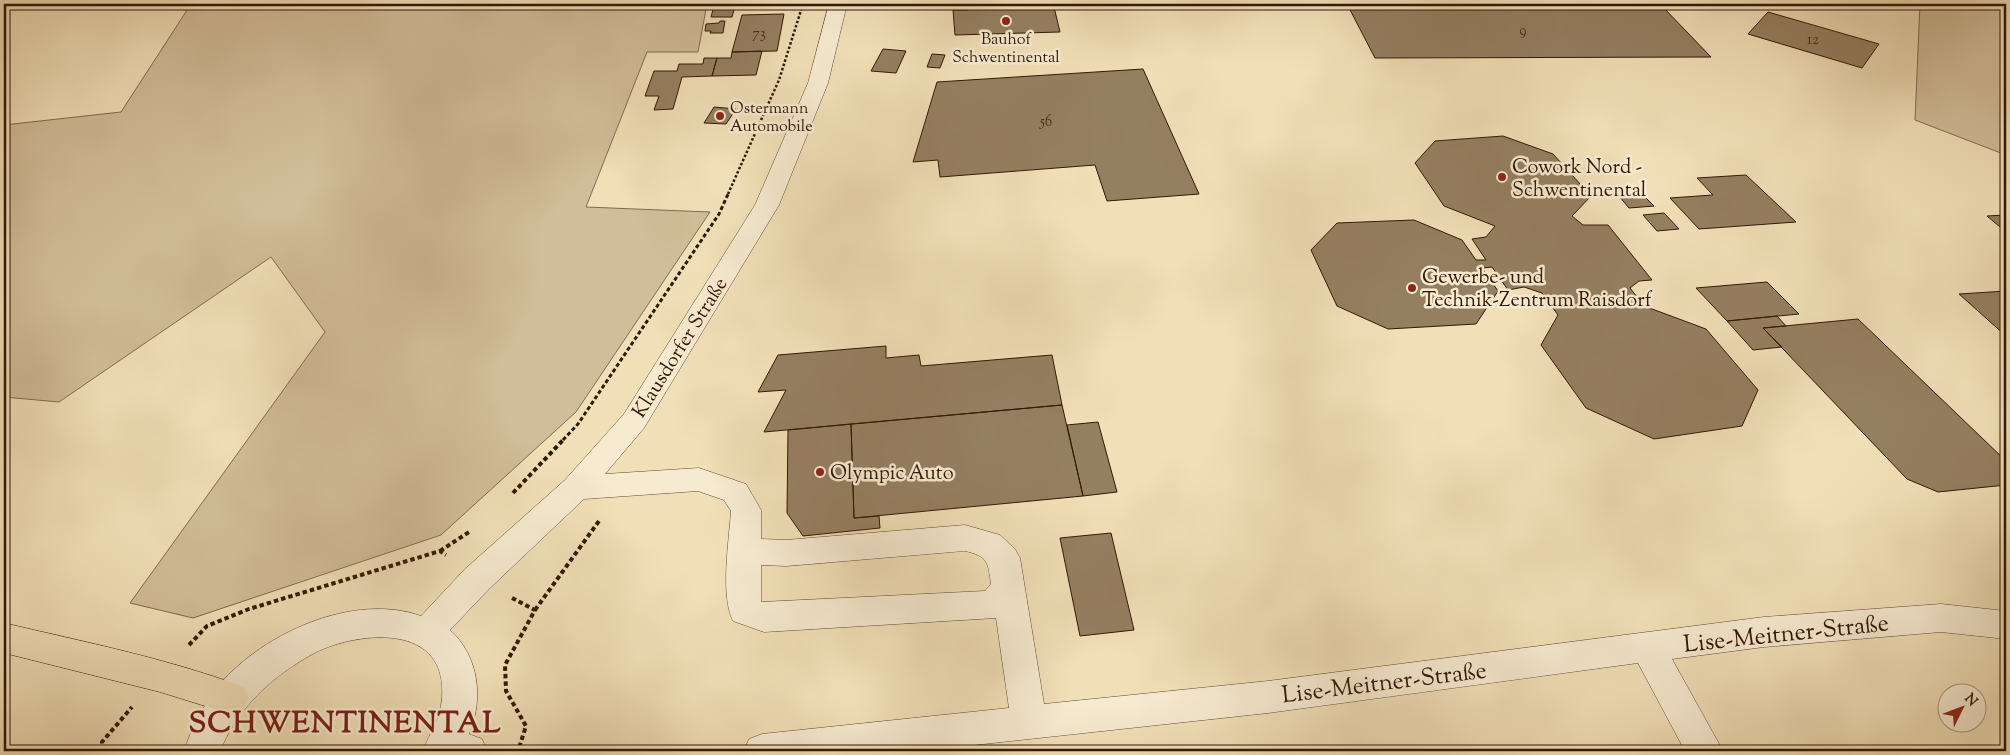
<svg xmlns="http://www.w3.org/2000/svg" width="2010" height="755" viewBox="0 0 2010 755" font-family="'Sorts Mill Goudy',serif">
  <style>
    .green { fill: #d1bd99; stroke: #826a4e }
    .building { fill: #957f61; stroke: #321704 }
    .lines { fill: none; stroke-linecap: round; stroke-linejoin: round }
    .minor-casing { stroke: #624931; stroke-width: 1 }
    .highway-casing { stroke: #321704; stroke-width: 1 }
    .path-far2 { stroke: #321704; stroke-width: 2.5; stroke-dasharray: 2.5 2; stroke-linecap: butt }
    .path-far1 { stroke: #321704; stroke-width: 3; stroke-dasharray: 4 2.5; stroke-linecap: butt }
    .path { stroke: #321704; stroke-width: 4; stroke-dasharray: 4.5 3; stroke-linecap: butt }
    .minor { fill: #f6ead0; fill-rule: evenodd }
    .highway { fill: #f1dfb7; fill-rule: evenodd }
    .poi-dot { fill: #8f2418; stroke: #f6ead0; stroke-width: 2 }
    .labels { text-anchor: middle; stroke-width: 5; stroke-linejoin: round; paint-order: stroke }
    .far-number-label { font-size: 15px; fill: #4b311b }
    .far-poi-label { font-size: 16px; fill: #321704; stroke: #f6ead0 }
    .poi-label { font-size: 20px; fill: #321704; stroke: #f6ead0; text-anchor: start }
    .street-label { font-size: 20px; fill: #321704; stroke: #f6ead0 }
    .near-street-label { font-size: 24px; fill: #321704; stroke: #f6ead0 }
    .near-district-label { font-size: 30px; font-weight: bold; letter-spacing: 1px; fill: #7a1f14; stroke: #f6ead0 }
  </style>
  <rect width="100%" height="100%" fill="#f1dfb7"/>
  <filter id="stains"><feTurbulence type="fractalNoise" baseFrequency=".004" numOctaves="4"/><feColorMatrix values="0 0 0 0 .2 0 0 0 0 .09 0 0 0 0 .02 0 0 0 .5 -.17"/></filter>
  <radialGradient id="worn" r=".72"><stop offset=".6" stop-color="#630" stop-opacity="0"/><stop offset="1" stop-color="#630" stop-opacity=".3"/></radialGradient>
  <path class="green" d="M 191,4 L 707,4 L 698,52 L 647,52 L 586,207 L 710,212 L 576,412 L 441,535 L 193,618 L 130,603 L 325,332 L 271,257 L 59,402 L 4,397 L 4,125 L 121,112 Z
    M 1920,4 L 2006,4 L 2006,155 L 1915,120 Z"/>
  <path class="building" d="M 968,4 L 1029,4 L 1030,8 L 1054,7 L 1060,32 L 955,35 L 953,10 L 968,10 Z
    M 1347,4 L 1660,4 L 1711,57 L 1375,58 Z
    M 714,6 L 735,6 L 732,17 L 711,17 Z
    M 1768,12 L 1879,44 L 1862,68 L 1748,34 Z
    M 784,14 L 777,51 L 732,52 L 742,15 Z
    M 720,21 L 725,21 L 723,33 L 710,33 L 711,31 L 705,31 L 706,24 L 719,23 Z
    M 883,49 L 906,51 L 896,73 L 871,71 Z
    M 762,51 L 756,75 L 712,76 L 717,58 L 731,58 L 732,52 Z
    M 932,54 L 945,55 L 940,68 L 927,67 Z
    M 704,58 L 717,58 L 712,76 L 682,77 L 673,109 L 654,110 L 659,96 L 645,96 L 654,71 L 677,71 L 679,64 L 703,64 Z
    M 1143,69 L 1199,194 L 1107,201 L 1095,165 L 940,177 L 938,160 L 913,162 L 937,82 Z
    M 714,107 L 736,109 L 726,124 L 704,123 Z
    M 1503,136 L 1553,154 L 1591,196 L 1572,216 L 1583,225 L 1608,225 L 1652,280 L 1639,281 L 1630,288 L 1644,306 L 1706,329 L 1758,390 L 1742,426 L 1654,439 L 1586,408 L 1541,345 L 1558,315 L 1542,293 L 1524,287 L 1508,290 L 1492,267 L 1482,268 L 1498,291 L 1476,324 L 1388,329 L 1337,306 L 1311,250 L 1337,223 L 1414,220 L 1462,240 L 1476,260 L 1486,260 L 1472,239 L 1486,237 L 1495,226 L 1444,206 L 1415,163 L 1435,141 Z
    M 1746,175 L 1796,222 L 1699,229 L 1670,198 L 1713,195 L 1697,178 Z
    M 1643,195 L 1654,206 L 1629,208 L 1619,196 Z
    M 1664,213 L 1679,229 L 1657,231 L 1643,215 Z
    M 2006,215 L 2006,232 L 1987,216 Z
    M 1767,282 L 1799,314 L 1727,321 L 1696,288 Z
    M 2006,291 L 2006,336 L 1959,294 Z
    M 1777,316 L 1786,326 L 1763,328 L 1782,347 L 1753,350 L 1727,321 Z
    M 1858,319 L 2006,461 L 2006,485 L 1938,492 L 1907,479 L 1763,328 Z
    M 886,346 L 886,358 L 919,355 L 921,366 L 1052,355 L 1062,405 L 764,432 L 786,390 L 758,392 L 778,355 Z
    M 1062,405 L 1083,496 L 854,518 L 851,424 Z
    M 1098,422 L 1117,492 L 1083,496 L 1067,425 Z
    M 851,424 L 854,518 L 879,516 L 880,528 L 803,536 L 787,513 L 788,430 Z
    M 1111,533 L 1134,630 L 1080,636 L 1060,538 Z"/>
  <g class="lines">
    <defs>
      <path id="minor" d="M 829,4 L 847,4 L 828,83 L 779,205 L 644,428 L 605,474 L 699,468 L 746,484 L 761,510 L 761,539 L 786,540 L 965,525 L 1000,535 L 1015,549 L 1020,558 L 1044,704 L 1268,681 L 1764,617 L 1941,604 L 2006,611 L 2006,639 L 1941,632 L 1764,647 L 1672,659 L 1723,751 L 1685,751 L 1638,663 L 1268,713 L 919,751 L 744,751 L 749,739 L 762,734 L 1009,708 L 996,618 L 764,632 L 733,621 C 720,595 729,541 731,511 L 724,500 L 698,491 L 584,499 L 489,589 L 450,630 C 479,656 484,699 469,734 L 482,739 L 487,751 L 423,751 C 430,731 440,722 442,698 C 447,632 381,630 334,645 C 321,649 308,656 296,664 C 263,685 235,714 220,751 L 184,751 C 192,727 204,704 220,684 C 264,633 354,592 421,616 L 465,569 L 565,480 L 624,414 L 755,205 L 808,83 ZM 965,551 C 988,556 988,562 991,584 L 985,591 L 761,602 L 761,565 L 786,566 Z"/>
      <path id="highway" d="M 4,623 C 84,642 166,658 244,687 L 249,698 L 244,709 L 231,714 L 160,692 L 4,653 Z"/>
    </defs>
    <use href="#minor" class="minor-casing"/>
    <use href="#highway" class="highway-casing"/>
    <path class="path-far2" d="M 728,194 L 779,80 L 803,4"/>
    <path class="path-far1" d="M 563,440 L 578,424 L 719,214 L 729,192"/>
    <path class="path" d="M 513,493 L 564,439
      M 440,551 L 469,532
      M 512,598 L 535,610 L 505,665 L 506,691 L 526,726 L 518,751
      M 535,610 L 599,521
      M 189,645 L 207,626 L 249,609 L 440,551 L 446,555
      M 103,751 L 102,742 L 132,707"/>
    <use href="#minor" class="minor"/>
    <use href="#highway" class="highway"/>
  </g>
  <g class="poi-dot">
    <circle cx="1006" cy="21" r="5"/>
    <circle cx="720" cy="116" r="5"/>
    <circle cx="1502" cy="177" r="5"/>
    <circle cx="1412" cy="288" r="5"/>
    <circle cx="820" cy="472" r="5"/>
  </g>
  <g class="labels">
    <g class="far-number-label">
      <text x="1523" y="35">9</text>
      <text x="759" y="38">73</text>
      <text x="1813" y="44">12</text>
      <text x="1046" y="126">56</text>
    </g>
    <g class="far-poi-label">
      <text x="1006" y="44">Bauhof<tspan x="1006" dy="18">Schwentinental</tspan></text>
      <text x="730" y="113" text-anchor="start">Ostermann<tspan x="730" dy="18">Automobile</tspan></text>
    </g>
    <g class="poi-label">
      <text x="1512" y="173">Cowork Nord -<tspan x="1512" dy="23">Schwentinental</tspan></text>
      <text x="1422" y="283">Gewerbe- und<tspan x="1422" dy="23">Technik-Zentrum Raisdorf</tspan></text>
      <text x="830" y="479">Olympic Auto</text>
    </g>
    <g class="street-label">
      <text transform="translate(679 347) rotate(-58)" y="7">Klausdorfer Straße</text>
    </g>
    <g class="near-street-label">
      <text transform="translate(1786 633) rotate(-6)" y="8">Lise-Meitner-Straße</text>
      <text transform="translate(1384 682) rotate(-7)" y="8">Lise-Meitner-Straße</text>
    </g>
    <g class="near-district-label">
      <text x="345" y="732">SCHWENTINENTAL</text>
    </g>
  </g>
  <rect width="2010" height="755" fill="none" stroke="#f1dfb7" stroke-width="20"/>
  <rect x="5" y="5" width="2000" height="745" fill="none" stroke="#321704" stroke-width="2.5"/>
  <rect x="10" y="10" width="1990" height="735" fill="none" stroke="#321704"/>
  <g transform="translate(1962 708) rotate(48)"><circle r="24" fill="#f6ead0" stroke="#a8967e"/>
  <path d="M0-4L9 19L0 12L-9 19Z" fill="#8f2418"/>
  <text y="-8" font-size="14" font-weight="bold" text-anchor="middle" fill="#321704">N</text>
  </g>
  <rect width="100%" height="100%" filter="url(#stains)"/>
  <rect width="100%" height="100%" fill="url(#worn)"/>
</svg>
